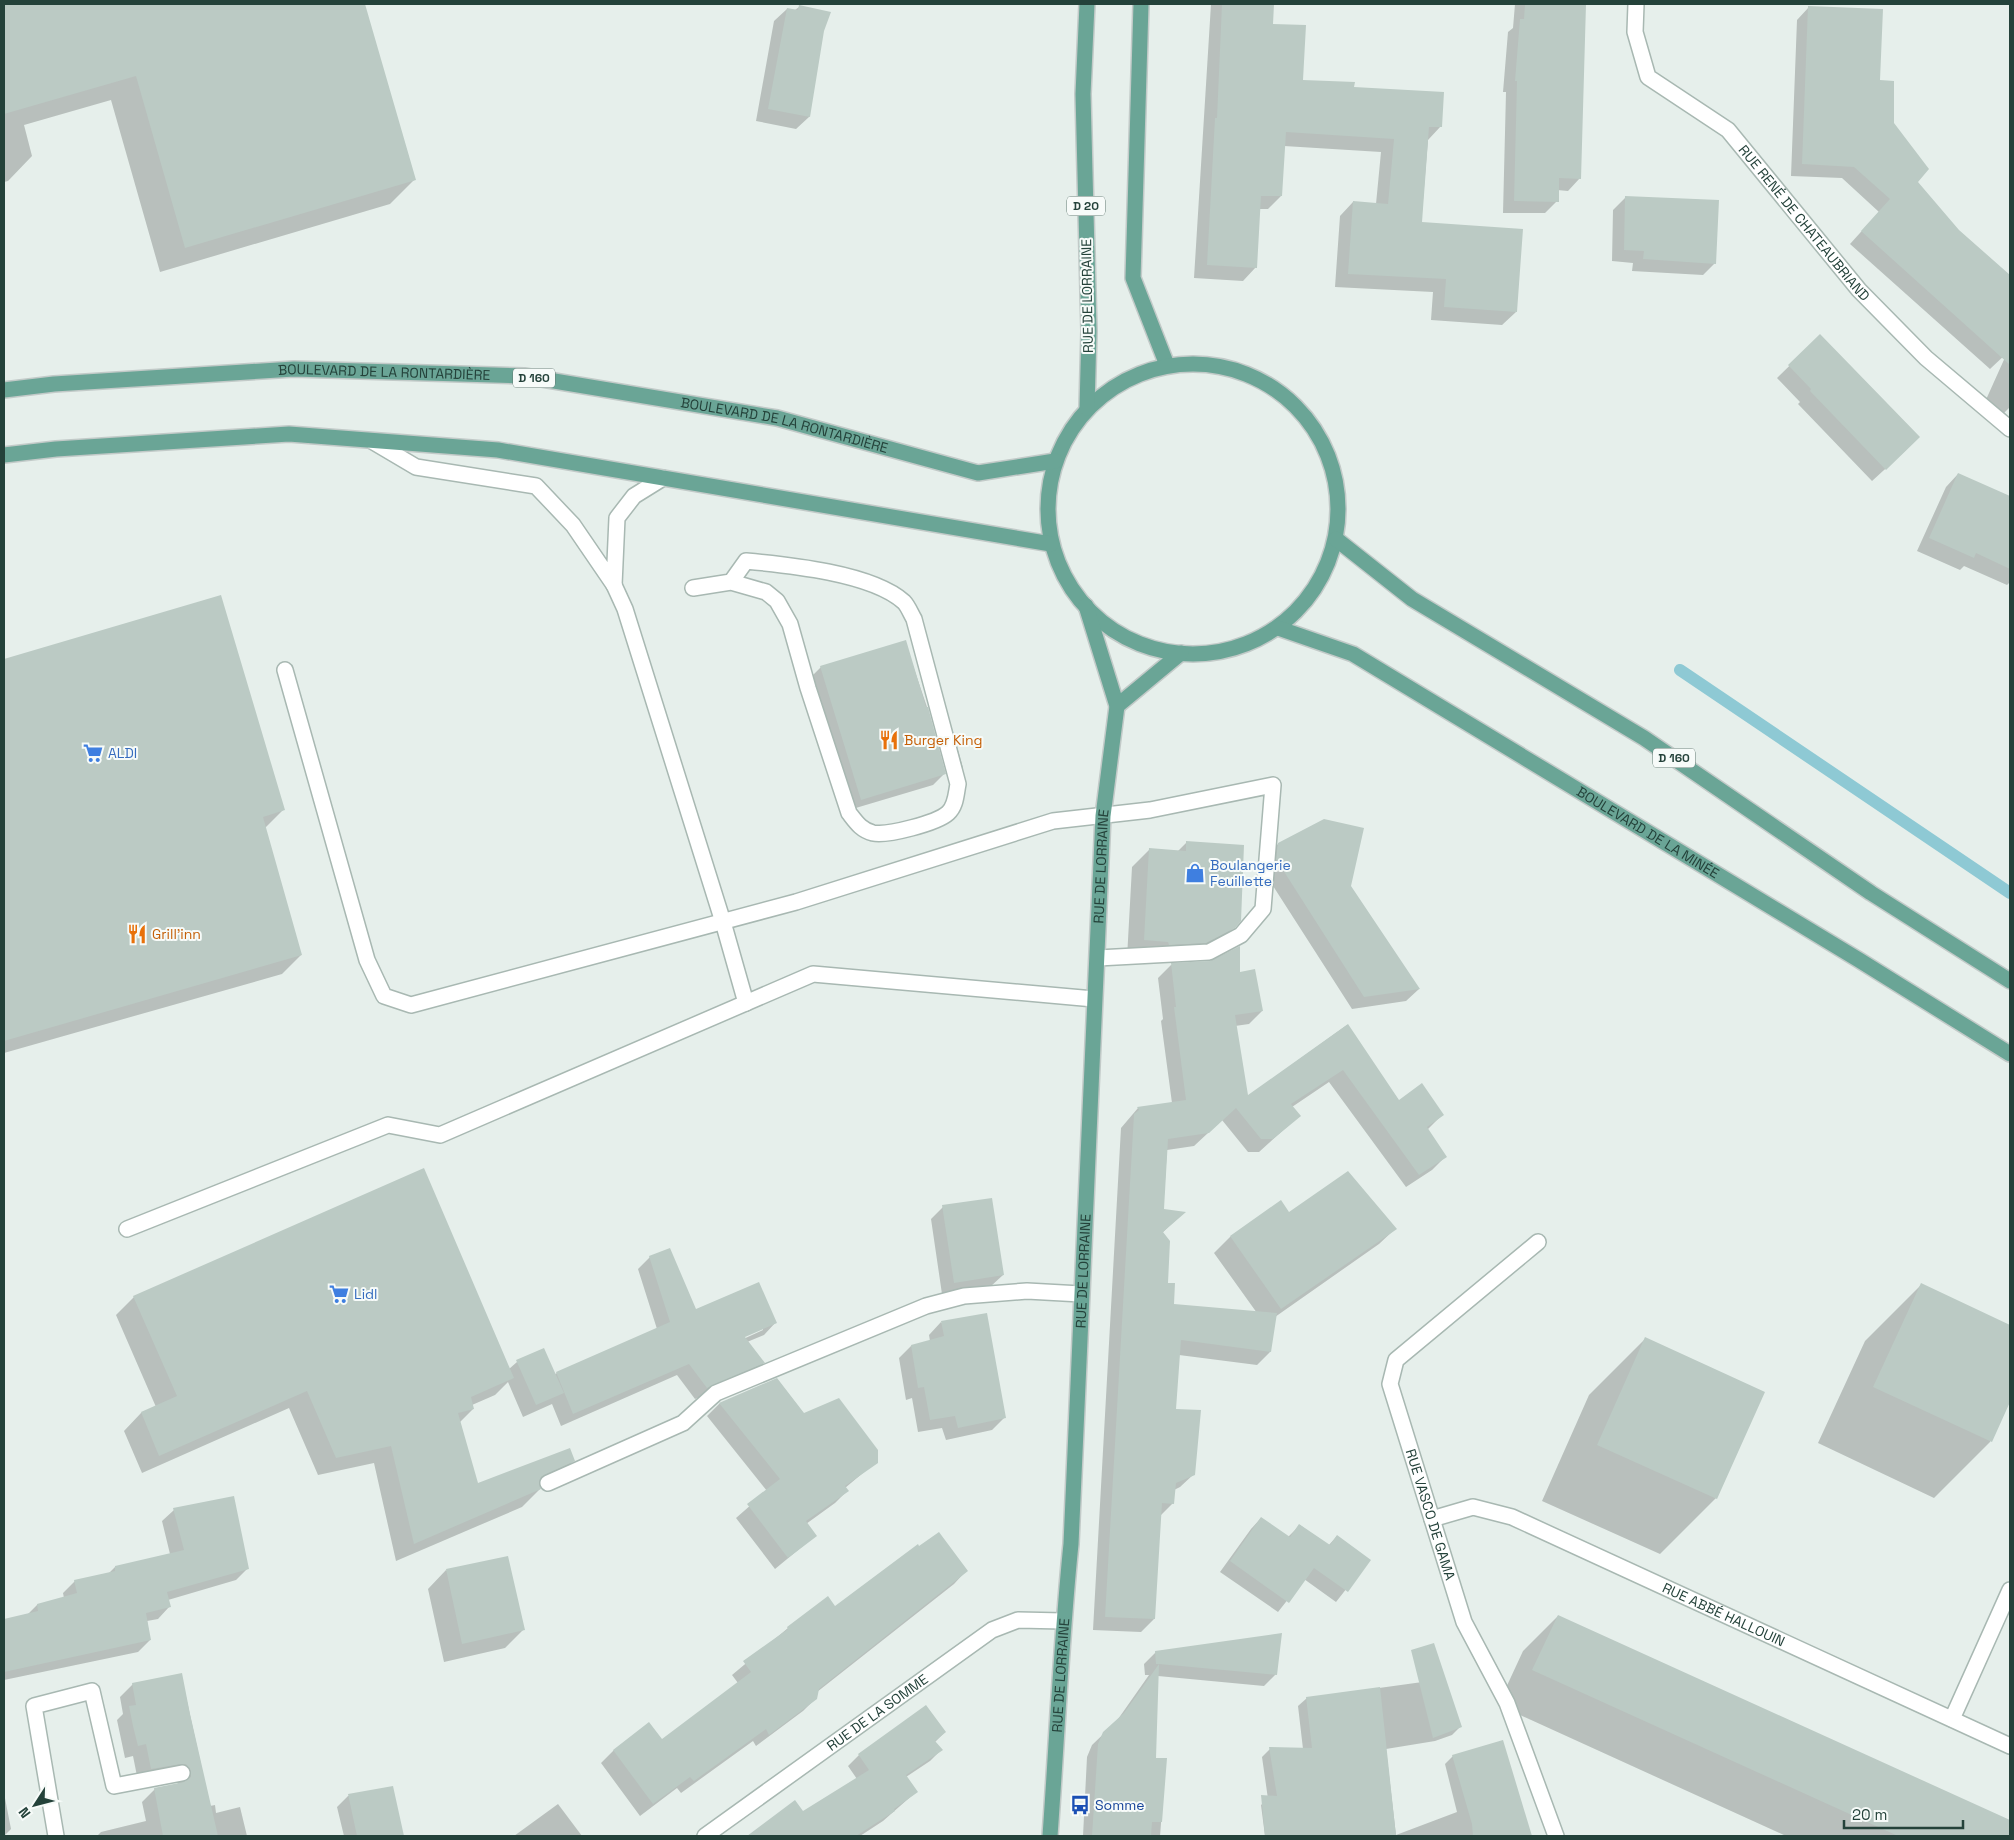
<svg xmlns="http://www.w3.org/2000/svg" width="2014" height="1840" viewBox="0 0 2014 1840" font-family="'Space Grotesk',sans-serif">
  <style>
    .shadow { fill: #0003; fill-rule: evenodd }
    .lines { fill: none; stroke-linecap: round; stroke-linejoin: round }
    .stream { stroke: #8ec9d4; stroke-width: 12 }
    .building { fill: #bbcac4 }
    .minor-casing { stroke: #a8b8b2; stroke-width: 18 }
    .major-casing { stroke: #c2cac8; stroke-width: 18 }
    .minor { stroke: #fff; stroke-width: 15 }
    .major { stroke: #6aa596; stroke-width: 15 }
    .labels { text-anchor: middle; stroke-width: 4; stroke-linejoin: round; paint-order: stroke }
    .shield { fill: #f7fbf9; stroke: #637a73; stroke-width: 1 }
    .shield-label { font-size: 12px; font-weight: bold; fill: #24423a }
    .street-label { font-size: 14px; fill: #24423a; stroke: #f7fbf9 }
    .food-label { font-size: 14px; fill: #c56008; stroke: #f7fbf9; text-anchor: start }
    .shop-label { font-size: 14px; fill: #366cbe; stroke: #f7fbf9; text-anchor: start }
    .transit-label { font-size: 14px; fill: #164399; stroke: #f7fbf9; text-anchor: start }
  </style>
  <rect width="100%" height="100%" fill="#e6efeb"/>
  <path class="shadow" d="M 4,4 L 364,4 L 415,179 L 390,204 L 160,272 L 111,100 L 24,125 L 32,156 L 8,181 L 4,182 Z
    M 1211,4 L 1273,4 L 1271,25 L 1302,81 L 1353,88 L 1441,126 L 1428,140 L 1421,224 L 1516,312 L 1502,325 L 1431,320 L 1433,292 L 1335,287 L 1340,216 L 1353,202 L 1376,204 L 1381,152 L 1284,146 L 1281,196 L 1268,209 L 1259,209 L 1256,267 L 1243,281 L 1194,278 Z
    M 1515,4 L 1585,4 L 1580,178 L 1568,191 L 1557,190 L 1557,201 L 1545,213 L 1503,213 L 1506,92 L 1503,92 L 1508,32 L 1513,28 Z
    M 799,7 L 823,31 L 809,117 L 796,129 L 756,121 L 774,21 L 787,9 L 795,10 Z
    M 1809,7 L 1879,82 L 1892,124 L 1916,182 L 1958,230 L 2010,276 L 2010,407 L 1993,424 L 1980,413 L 2007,353 L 1990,369 L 1850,244 L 1879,212 L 1842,178 L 1791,176 L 1797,20 Z
    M 1625,198 L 1715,263 L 1703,275 L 1632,271 L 1633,263 L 1612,261 L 1613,210 Z
    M 1820,336 L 1906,450 L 1872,481 L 1798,404 L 1800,402 L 1777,378 Z
    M 1958,474 L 2010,497 L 2010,582 L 2007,585 L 1964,566 L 1960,570 L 1917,551 L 1946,487 Z
    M 220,597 L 283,810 L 265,828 L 301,955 L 282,974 L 4,1053 L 4,660 Z
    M 905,642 L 927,707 L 944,774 L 933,785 L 849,810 L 809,679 L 821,667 Z
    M 945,704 L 963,768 L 958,773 L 941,708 Z
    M 1187,842 L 1234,927 L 1216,945 L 1127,958 L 1132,867 L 1150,849 L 1178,851 Z
    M 1278,844 L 1350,886 L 1419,989 L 1406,1001 L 1352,1009 L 1264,872 L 1266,857 Z
    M 1171,965 L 1239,973 L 1262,1011 L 1249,1024 L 1235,1026 L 1247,1097 L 1347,1025 L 1399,1101 L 1442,1115 L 1427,1130 L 1445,1157 L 1432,1170 L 1406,1187 L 1329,1082 L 1292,1107 L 1299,1116 L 1259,1152 L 1248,1152 L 1222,1120 L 1194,1146 L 1167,1150 L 1163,1211 L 1183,1213 L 1162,1233 L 1167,1284 L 1173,1305 L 1257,1313 L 1214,1253 L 1230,1237 L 1280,1202 L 1289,1213 L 1395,1229 L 1379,1244 L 1275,1317 L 1270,1352 L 1257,1365 L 1179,1355 L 1175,1410 L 1194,1474 L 1180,1487 L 1174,1490 L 1173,1503 L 1160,1516 L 1154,1619 L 1141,1632 L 1093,1630 L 1121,1128 L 1138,1108 L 1172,1103 L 1161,1021 L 1163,1019 L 1158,978 Z
    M 943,1207 L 1003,1275 L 990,1287 L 942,1294 L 931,1219 Z
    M 650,1257 L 696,1311 L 776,1322 L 764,1335 L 747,1342 L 763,1363 L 751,1374 L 695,1399 L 677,1375 L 561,1426 L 552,1404 L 523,1417 L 508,1382 L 495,1395 L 472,1405 L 473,1409 L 460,1422 L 477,1485 L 574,1460 L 556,1478 L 539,1486 L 540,1489 L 522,1507 L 396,1561 L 374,1463 L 318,1475 L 289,1408 L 142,1473 L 124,1431 L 141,1413 L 156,1407 L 116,1315 L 134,1297 L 509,1369 L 517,1362 L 555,1374 L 657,1329 L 638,1269 ZM 763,1328 L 763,1330 L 739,1341 L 738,1338 Z
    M 1921,1285 L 2010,1326 L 2010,1399 L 1990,1442 L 1934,1498 L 1818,1443 L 1865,1341 Z
    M 941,1322 L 1005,1417 L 992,1430 L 946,1440 L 942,1428 L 918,1432 L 912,1398 L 906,1400 L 899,1358 L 911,1346 L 930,1341 L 929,1335 Z
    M 1645,1339 L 1716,1498 L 1660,1554 L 1542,1501 L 1589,1395 Z
    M 777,1379 L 804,1414 L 876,1462 L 845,1488 L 847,1491 L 835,1503 L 806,1524 L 815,1536 L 775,1569 L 736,1518 L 767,1491 L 707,1416 L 719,1404 Z
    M 174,1510 L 247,1569 L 236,1580 L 168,1600 L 169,1607 L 158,1619 L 147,1621 L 150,1640 L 138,1652 L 4,1680 L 4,1620 L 28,1614 L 37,1605 L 64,1598 L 63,1593 L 75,1581 L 108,1574 L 115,1567 L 170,1554 L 162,1521 Z
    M 1261,1518 L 1288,1537 L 1300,1525 L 1328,1546 L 1337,1536 L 1369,1560 L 1336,1602 L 1304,1579 L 1278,1612 L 1220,1572 L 1251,1529 Z
    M 446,1570 L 524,1629 L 505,1648 L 444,1662 L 428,1589 Z
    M 966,1571 L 954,1584 L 817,1692 L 816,1698 L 803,1711 L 756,1746 L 753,1741 L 681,1793 L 677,1788 L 640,1816 L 601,1763 L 614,1750 L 661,1741 L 738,1683 L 732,1675 L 788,1628 L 835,1607 Z
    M 1558,1616 L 2010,1821 L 2010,1836 L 1786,1836 L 1498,1705 L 1523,1651 Z
    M 1156,1652 L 1276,1674 L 1264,1686 L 1158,1676 L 1154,1760 L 1166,1760 L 1160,1836 L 1083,1836 L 1087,1757 L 1092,1745 L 1116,1722 L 1149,1675 L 1145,1675 L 1144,1664 Z
    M 181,1674 L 210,1806 L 215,1805 L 216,1813 L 240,1807 L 247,1836 L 97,1836 L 101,1832 L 146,1821 L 142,1802 L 155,1789 L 178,1785 L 177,1780 L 138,1781 L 133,1756 L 125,1758 L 117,1720 L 123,1714 L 120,1697 L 133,1684 Z
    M 1444,1679 L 1460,1727 L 1452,1735 L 1435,1741 L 1386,1749 L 1396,1835 L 1457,1812 L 1445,1764 L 1453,1756 L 1502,1741 L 1531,1836 L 1265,1836 L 1261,1805 L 1268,1799 L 1262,1757 L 1270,1749 L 1303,1749 L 1298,1706 L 1307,1698 Z
    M 926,1706 L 945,1732 L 935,1742 L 941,1750 L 930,1761 L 906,1777 L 916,1792 L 883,1821 L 860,1836 L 748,1836 L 795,1802 L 803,1813 L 857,1779 L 848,1766 L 859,1755 Z
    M 392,1787 L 403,1836 L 344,1836 L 337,1807 L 348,1796 Z
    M 4,1793 L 11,1829 L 4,1836 Z
    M 558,1804 L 582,1836 L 514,1836 Z"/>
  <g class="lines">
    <path class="stream" d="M 1680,670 L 2010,893"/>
  </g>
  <path class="building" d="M 4,4 L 365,4 L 416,180 L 185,248 L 136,76 L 4,114 Z
    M 1222,4 L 1274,4 L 1273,24 L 1306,25 L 1303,80 L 1355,82 L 1354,87 L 1444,92 L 1442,127 L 1429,127 L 1422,222 L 1523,229 L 1517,312 L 1444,307 L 1446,279 L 1348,274 L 1353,201 L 1388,204 L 1394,139 L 1286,132 L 1282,196 L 1261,196 L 1257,268 L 1207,265 L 1215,118 L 1217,118 Z
    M 1525,4 L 1586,4 L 1581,179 L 1559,178 L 1559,202 L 1514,201 L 1517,81 L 1515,81 L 1520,19 L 1524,19 Z
    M 799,5 L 831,12 L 824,31 L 810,117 L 768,109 L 787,8 L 798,10 Z
    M 1808,6 L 1883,9 L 1880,80 L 1894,81 L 1894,123 L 1929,169 L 1918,182 L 1959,230 L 2010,275 L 2010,365 L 1861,231 L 1890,199 L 1854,167 L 1802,164 Z
    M 1625,196 L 1719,200 L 1716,264 L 1643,259 L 1644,251 L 1624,250 Z
    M 1820,334 L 1920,437 L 1886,470 L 1810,391 L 1811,389 L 1788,365 Z
    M 1958,473 L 2010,496 L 2010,569 L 1976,553 L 1974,558 L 1929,538 Z
    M 221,595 L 285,810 L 263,817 L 302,955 L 4,1041 L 4,659 Z
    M 906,640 L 926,707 L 928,707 L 946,774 L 861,800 L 820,666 Z
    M 1324,819 L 1364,828 L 1351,886 L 1420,989 L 1364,997 L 1276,859 L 1278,843 Z
    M 1186,841 L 1244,845 L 1241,921 L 1235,928 L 1206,943 L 1169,945 L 1168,942 L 1144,940 L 1149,848 L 1186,851 Z
    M 1240,946 L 1240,972 L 1255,969 L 1263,1011 L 1235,1015 L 1248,1095 L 1348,1024 L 1399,1100 L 1422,1083 L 1444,1115 L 1427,1127 L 1447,1157 L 1419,1175 L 1343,1070 L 1291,1104 L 1301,1116 L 1273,1139 L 1261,1139 L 1236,1108 L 1209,1133 L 1168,1139 L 1164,1209 L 1186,1212 L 1163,1232 L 1170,1241 L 1168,1283 L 1175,1283 L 1174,1304 L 1277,1313 L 1271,1352 L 1181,1340 L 1176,1409 L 1201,1410 L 1195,1475 L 1176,1483 L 1174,1504 L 1162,1503 L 1155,1619 L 1105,1617 L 1134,1114 L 1139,1110 L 1137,1107 L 1186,1100 L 1174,1007 L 1176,1007 L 1171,963 L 1210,961 Z
    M 424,1168 L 514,1378 L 471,1397 L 474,1409 L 458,1413 L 478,1483 L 570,1448 L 575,1461 L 541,1477 L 539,1482 L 541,1489 L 414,1544 L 391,1446 L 336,1458 L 307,1391 L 159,1456 L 141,1412 L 177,1396 L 133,1296 Z
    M 1348,1171 L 1397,1229 L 1281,1309 L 1230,1236 L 1281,1200 L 1289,1212 Z
    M 992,1198 L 1004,1275 L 954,1283 L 942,1205 Z
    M 670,1248 L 696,1309 L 759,1282 L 777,1323 L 745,1337 L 765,1363 L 707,1388 L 689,1364 L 573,1414 L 556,1372 L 670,1322 L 649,1256 Z
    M 1921,1283 L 2010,1325 L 2010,1402 L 1992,1442 L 1873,1387 Z
    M 987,1313 L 1006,1418 L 958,1428 L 955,1416 L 930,1420 L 924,1387 L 918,1388 L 911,1345 L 944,1336 L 941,1321 Z
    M 1645,1337 L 1765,1392 L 1717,1499 L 1597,1445 Z
    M 544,1348 L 564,1393 L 536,1405 L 516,1360 Z
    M 777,1378 L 804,1413 L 839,1398 L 878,1450 L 878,1463 L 845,1486 L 849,1491 L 806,1521 L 817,1536 L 788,1558 L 747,1504 L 780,1479 L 719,1403 Z
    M 234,1496 L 249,1569 L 167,1592 L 171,1607 L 146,1613 L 151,1640 L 4,1672 L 4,1619 L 38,1611 L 37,1604 L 77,1593 L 74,1580 L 115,1571 L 115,1566 L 184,1550 L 173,1508 Z
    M 1261,1517 L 1290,1537 L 1299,1524 L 1330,1545 L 1337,1535 L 1371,1560 L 1348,1592 L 1314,1568 L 1289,1603 L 1230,1561 Z
    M 939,1532 L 968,1571 L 819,1689 L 817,1699 L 769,1735 L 766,1729 L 694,1781 L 690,1777 L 653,1804 L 613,1750 L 649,1722 L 662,1739 L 751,1672 L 743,1661 L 788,1629 L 787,1627 L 828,1596 L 835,1606 L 918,1544 L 919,1546 Z
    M 508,1556 L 525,1630 L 462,1644 L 446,1569 Z
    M 1558,1615 L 2010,1820 L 2010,1836 L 1898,1836 L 1532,1670 Z
    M 1282,1633 L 1277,1675 L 1159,1664 L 1156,1758 L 1167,1758 L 1162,1822 L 1152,1822 L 1151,1836 L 1092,1836 L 1098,1744 L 1103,1732 L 1124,1713 L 1159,1664 L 1156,1664 L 1155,1651 Z
    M 1434,1643 L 1462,1727 L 1433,1738 L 1411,1650 Z
    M 182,1673 L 190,1714 L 218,1836 L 163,1836 L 154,1788 L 184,1782 L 191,1777 L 191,1771 L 186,1764 L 181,1764 L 151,1769 L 146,1744 L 138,1746 L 133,1726 L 129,1706 L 136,1705 L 132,1683 Z
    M 1380,1687 L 1396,1836 L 1265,1836 L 1261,1795 L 1277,1796 L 1269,1747 L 1312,1748 L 1306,1697 Z
    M 926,1705 L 946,1732 L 935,1741 L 943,1750 L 906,1775 L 918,1792 L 894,1809 L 895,1811 L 856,1836 L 747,1836 L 795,1800 L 803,1811 L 869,1770 L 858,1754 Z
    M 1503,1740 L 1532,1836 L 1473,1836 L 1472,1824 L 1452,1755 Z
    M 393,1786 L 404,1836 L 357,1836 L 348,1794 Z"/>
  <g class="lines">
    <defs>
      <g id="minor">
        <path id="s1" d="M 1636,4 L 1635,32 L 1648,77 L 1728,130 L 1859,290 L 1926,358 L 2010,429"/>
        <path d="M 372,441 L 416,467 L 536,486 L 573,525 L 614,585 L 617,518 L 634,496 L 663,478"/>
        <path d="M 614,585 L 625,609 L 723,922 L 746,1003"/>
        <path d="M 693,588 L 731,582 L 766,592 L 777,601 L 790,624 L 808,688 L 849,813 C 856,822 861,830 873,833 C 887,836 937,823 948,813 C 956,806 956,794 958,784 L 914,619 C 911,614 908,606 904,602 C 872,573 788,565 746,561 L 731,582"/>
        <path d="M 285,670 L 367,960 L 384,996 L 411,1005 L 796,902 L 1053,821 L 1150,810 L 1273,785 L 1263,909 L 1241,935 L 1209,952 L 1098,958"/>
        <path d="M 127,1229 L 388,1125 L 440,1135 L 813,974 L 1094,999"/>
        <path id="s2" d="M 1538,1242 L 1396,1360 L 1390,1384 L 1464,1622 L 1507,1703 L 1556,1836"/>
        <path d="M 548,1483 L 683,1423 L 716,1393 L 926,1306 L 964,1296 L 1027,1291 L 1081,1294"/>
        <path id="s3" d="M 1432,1519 L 1473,1507 L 1512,1517 L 2010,1746"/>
        <path d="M 1952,1719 L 2010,1590"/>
        <path d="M 56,1836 L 34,1706 L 92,1691 L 114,1786 L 182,1773"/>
        <path id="s4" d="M 705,1836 L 992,1630 L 1018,1620 L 1063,1621"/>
      </g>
      <g id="major">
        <path d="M 1141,4 L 1133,278 L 1167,365"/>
        <circle cx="1193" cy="509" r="145"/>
        <path id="s5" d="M 4,390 L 54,384 L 294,369 L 524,376 L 777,418 L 978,473 L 1055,461"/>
        <path d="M 1087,408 L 1089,331 L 1083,94 L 1087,4"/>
        <path d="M 4,455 L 56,449 L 289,434 L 498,450 L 1051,544"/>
        <path d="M 1336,539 L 1412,599 L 1644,738 L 1871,893 L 2010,981"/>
        <path id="s6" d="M 1278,628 L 1353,654 L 1859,960 L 2010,1054"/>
        <path d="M 1117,706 L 1181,653"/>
        <path id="s7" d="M 1050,1836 C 1057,1739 1061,1641 1071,1544 L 1103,816 L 1117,706 L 1086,606"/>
      </g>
    </defs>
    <use href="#minor" class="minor-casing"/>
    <use href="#major" class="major-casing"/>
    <use href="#minor" class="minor"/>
    <use href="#major" class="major"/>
  </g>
  <defs>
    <symbol id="restaurant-bare" viewBox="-9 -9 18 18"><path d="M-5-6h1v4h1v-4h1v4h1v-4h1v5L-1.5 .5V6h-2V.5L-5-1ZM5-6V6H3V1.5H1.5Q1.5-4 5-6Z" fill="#e8710a" stroke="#f7fbf9" stroke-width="2.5" paint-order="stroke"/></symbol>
    <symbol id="supermarket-bare" viewBox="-9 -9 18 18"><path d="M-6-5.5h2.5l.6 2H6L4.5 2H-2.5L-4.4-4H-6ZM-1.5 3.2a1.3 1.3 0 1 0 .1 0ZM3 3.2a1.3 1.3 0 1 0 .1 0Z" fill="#3f7fe0" stroke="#f7fbf9" stroke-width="2.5" paint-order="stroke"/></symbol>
    <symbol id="shop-bare" viewBox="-9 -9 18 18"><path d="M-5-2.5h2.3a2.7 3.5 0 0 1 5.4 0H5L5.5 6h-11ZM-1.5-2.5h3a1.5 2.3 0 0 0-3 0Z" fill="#3f7fe0" stroke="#f7fbf9" stroke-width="2.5" paint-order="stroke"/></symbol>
    <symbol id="bus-bare" viewBox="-9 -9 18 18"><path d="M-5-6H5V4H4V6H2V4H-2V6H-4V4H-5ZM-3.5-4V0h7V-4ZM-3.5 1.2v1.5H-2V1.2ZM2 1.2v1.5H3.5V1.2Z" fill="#1a4fb4" stroke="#f7fbf9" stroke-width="2.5" paint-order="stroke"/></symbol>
  </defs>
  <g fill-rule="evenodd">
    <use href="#restaurant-bare" x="875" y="726" width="28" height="28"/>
    <use href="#supermarket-bare" x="79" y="739" width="28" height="28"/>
    <use href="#shop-bare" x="1181" y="859" width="28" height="28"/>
    <use href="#restaurant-bare" x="123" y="920" width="28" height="28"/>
    <use href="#supermarket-bare" x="325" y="1280" width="28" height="28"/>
    <use href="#bus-bare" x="1066" y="1791" width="28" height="28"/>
  </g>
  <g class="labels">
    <g class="shield">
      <rect x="1067" y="196.5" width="38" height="19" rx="4"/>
      <rect x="513" y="368.5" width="42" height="19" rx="4"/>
      <rect x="1653" y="748.5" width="42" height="19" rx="4"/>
    </g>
    <g class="shield-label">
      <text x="1086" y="210">D 20</text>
      <text x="534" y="382">D 160</text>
      <text x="1674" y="762">D 160</text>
    </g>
    <g class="street-label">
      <text dy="5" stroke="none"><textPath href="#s1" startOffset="291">RUE RENÉ DE CHATEAUBRIAND</textPath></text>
      <text transform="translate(1087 296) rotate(-91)" y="5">RUE DE LORRAINE</text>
      <text dy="5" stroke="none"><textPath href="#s5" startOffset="381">BOULEVARD DE LA RONTARDIÈRE</textPath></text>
      <text dy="5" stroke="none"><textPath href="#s5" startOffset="786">BOULEVARD DE LA RONTARDIÈRE</textPath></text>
      <text dy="5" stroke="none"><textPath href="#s6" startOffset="424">BOULEVARD DE LA MINÉE</textPath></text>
      <text dy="5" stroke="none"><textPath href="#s7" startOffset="971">RUE DE LORRAINE</textPath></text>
      <text dy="5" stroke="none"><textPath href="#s7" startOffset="566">RUE DE LORRAINE</textPath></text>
      <text dy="5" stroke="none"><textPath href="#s2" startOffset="346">RUE VASCO DE GAMA</textPath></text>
      <text dy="5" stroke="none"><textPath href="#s3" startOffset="316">RUE ABBÉ HALLOUIN</textPath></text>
      <text dy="5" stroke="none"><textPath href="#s7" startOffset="161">RUE DE LORRAINE</textPath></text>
      <text dy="5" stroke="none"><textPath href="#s4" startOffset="212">RUE DE LA SOMME</textPath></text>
    </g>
    <g class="food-label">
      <text x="904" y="745">Burger King</text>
      <text x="152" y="939">Grill'inn</text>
    </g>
    <g class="shop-label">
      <text x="108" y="758">ALDI</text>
      <text x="1210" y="870">Boulangerie<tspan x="1210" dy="16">Feuillette</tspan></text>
      <text x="354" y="1299">Lidl</text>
    </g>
    <g class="transit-label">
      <text x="1095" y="1810">Somme</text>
    </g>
  </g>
  <rect width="2014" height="1840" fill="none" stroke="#24423a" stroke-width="10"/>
  <g transform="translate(35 1805) rotate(234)" stroke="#f7fbf9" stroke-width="4" paint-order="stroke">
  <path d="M0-4L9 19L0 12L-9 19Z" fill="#24423a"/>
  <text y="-8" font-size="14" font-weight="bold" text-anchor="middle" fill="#24423a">N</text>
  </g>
  <path d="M1844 1820v8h119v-8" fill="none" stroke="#24423a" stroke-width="2.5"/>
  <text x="1852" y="1820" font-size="15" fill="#24423a" stroke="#f7fbf9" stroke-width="4" paint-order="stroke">20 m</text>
</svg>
